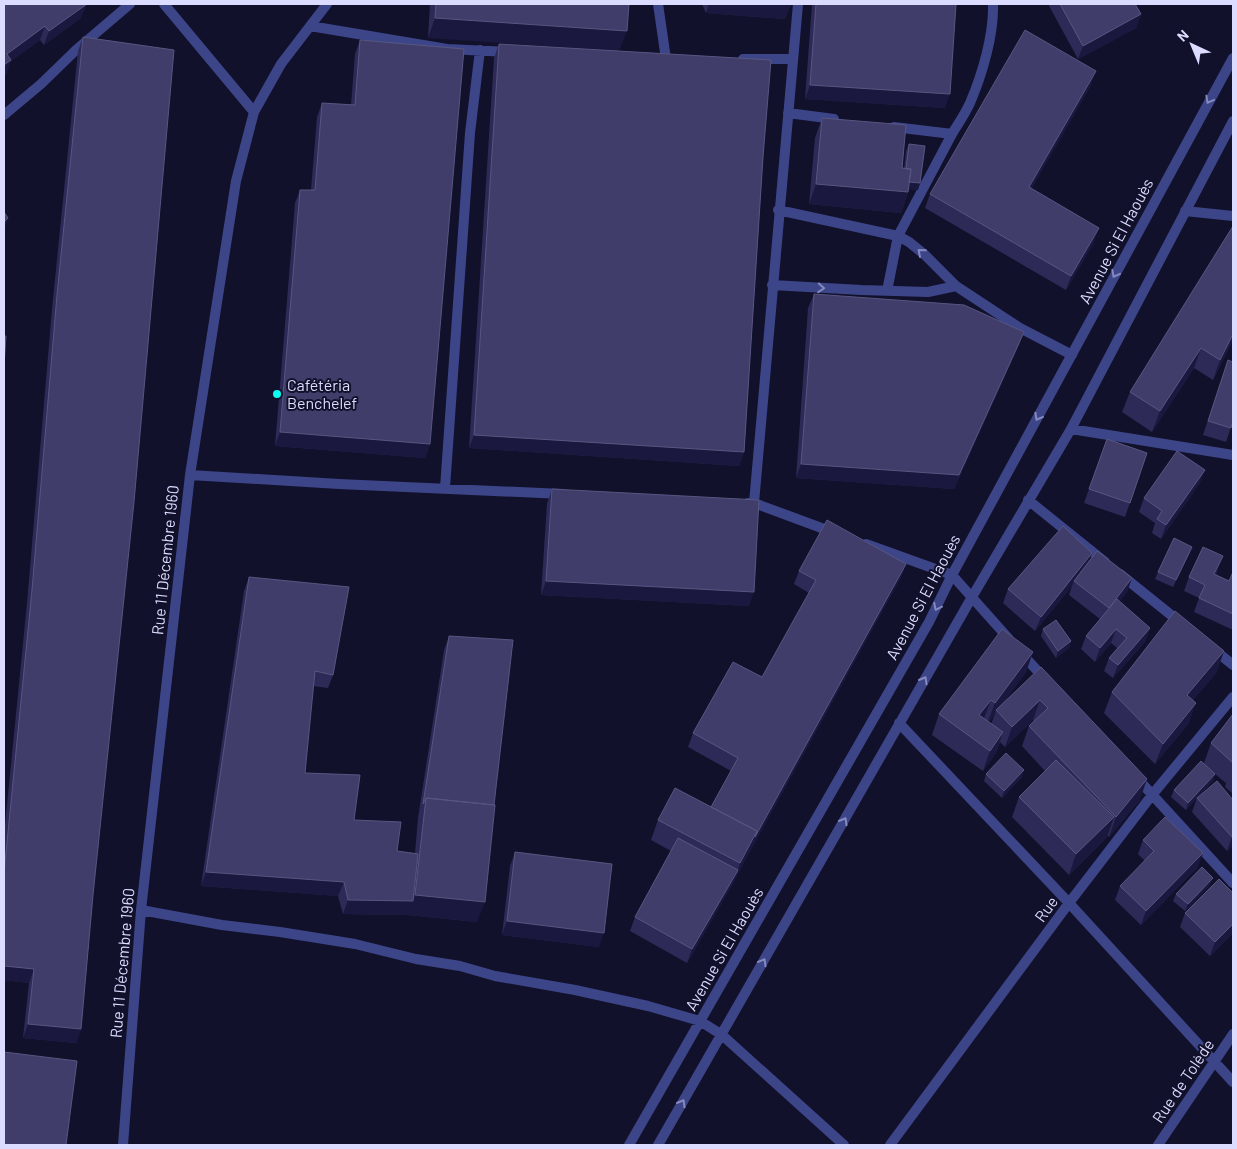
<svg xmlns="http://www.w3.org/2000/svg" width="1237" height="1149" viewBox="0 0 1237 1149" font-family="Barlow,sans-serif">
  <style>
    .lines { fill: none; stroke-linecap: round; stroke-linejoin: round }
    .street { stroke: #3d4589; stroke-width: 10 }
    .wall { fill: #2d2a58; fill-rule: evenodd }
    .shaded-wall { fill: #1a183e }
    .building { fill: #403d6a; stroke: #585681 }
    .oneway { stroke: #8489be }
    .poi-dot { fill: #09fdf0; stroke: #12112b; stroke-width: 2 }
    .labels { text-anchor: middle; stroke-width: 4; stroke-linejoin: round; paint-order: stroke }
    .street-label { font-size: 16px; fill: #dbdcff; stroke: #12112b }
    .poi-label { font-size: 16px; fill: #dbdcff; stroke: #12112b; text-anchor: start }
  </style>
  <rect width="100%" height="100%" fill="#12112b"/>
  <g class="lines">
    <path class="street" d="M 164,4 L 254,112
      M 658,4 L 666,59
      M 310,26 L 447,49 L 509,52
      M 743,59 L 793,59
      M 788,113 L 834,119
      M 4,115 L 41,84 L 76,50 L 130,4
      M 894,127 L 952,134 C 958,124 965,114 970,103 C 982,75 994,35 993,4
      M 778,210 L 898,236 L 909,242 L 925,255 L 956,286 L 1020,328 L 1072,355
      M 1185,211 L 1233,216
      M 772,285 L 861,290 L 928,292 L 956,286
      M 887,291 L 898,236 L 952,134
      M 1071,429 L 1233,455
      M 190,475 L 339,484 L 563,494
      M 445,488 L 470,133 L 480,50
      M 1028,500 L 1105,562
      M 748,503 L 754,503 L 835,533
      M 754,503 L 798,4
      M 866,544 L 952,575 L 1009,639
      M 1120,574 L 1181,623
      M 1212,648 L 1233,665
      M 1020,652 L 1046,680
      M 899,723 L 1069,903 L 1233,1082
      M 1136,777 L 1233,883
      M 141,910 L 222,925 L 280,932 L 355,944 L 416,959 L 460,966 L 495,976 L 575,990 L 648,1006 L 700,1021 L 722,1035 L 844,1145
      M 123,1145 L 141,910 L 190,475 L 236,181 L 254,112 L 281,64 L 327,4
      M 629,1145 L 929,622 L 952,575 L 1233,58
      M 658,1145 L 972,597 L 1071,429 L 1233,121
      M 890,1145 L 1069,903 L 1152,795 L 1233,697
      M 1158,1145 L 1233,1034"/>
  </g>
  <path class="wall" d="M 4,4 L 81,18 L 44,45 L 40,40 L 11,61 L 6,74 L 4,76 Z
    M 430,4 L 629,4 L 428,38 Z
    M 702,4 L 791,4 L 785,19 L 706,13 Z
    M 812,4 L 956,4 L 945,108 L 805,99 Z
    M 1048,4 L 1135,4 L 1141,14 L 1136,28 L 1078,59 Z
    M 83,37 L 93,895 L 81,1029 L 76,1043 L 23,1038 L 29,983 L 4,980 L 4,835 L 27,603 L 52,309 L 78,51 Z
    M 360,40 L 430,444 L 425,458 L 275,446 L 295,203 L 300,190 L 311,190 L 317,117 L 322,103 L 351,105 L 355,54 Z
    M 499,44 L 763,157 L 744,452 L 739,466 L 469,448 L 494,58 Z
    M 1091,85 L 1031,189 L 1094,242 L 1066,290 L 925,208 L 930,194 Z
    M 822,118 L 902,168 L 904,169 L 906,151 L 909,144 L 918,190 L 909,189 L 901,213 L 809,204 L 815,138 Z
    M 1233,226 L 1233,340 L 1213,380 L 1194,368 L 1152,432 L 1122,412 L 1130,392 Z
    M 814,294 L 1024,332 L 1019,345 L 954,489 L 796,478 L 808,308 Z
    M 1228,360 L 1233,421 L 1226,442 L 1203,435 Z
    M 1107,439 L 1147,453 L 1125,517 L 1084,503 Z
    M 1205,470 L 1199,484 L 1161,539 L 1152,533 L 1155,523 L 1139,512 L 1144,498 Z
    M 552,489 L 749,606 L 541,595 L 547,503 Z
    M 1192,547 L 1189,554 L 1173,587 L 1155,579 L 1158,572 Z
    M 1092,553 L 1089,561 L 1132,578 L 1127,592 L 1119,601 L 1150,628 L 1145,642 L 1113,678 L 1104,671 L 1109,658 L 1117,648 L 1111,643 L 1095,662 L 1081,649 L 1086,636 L 1100,619 L 1069,595 L 1072,586 L 1035,631 L 1003,603 L 1008,589 Z
    M 906,564 L 901,577 L 750,851 L 733,883 L 687,963 L 630,931 L 635,917 L 671,851 L 651,840 L 658,820 L 711,807 L 731,771 L 688,747 L 693,733 L 762,677 L 809,593 L 794,584 L 799,571 Z
    M 1218,570 L 1216,575 L 1229,581 L 1233,572 L 1233,630 L 1194,612 L 1199,598 L 1184,591 L 1189,577 Z
    M 249,577 L 333,675 L 328,688 L 313,686 L 305,773 L 354,820 L 397,851 L 415,853 L 418,818 L 444,650 L 449,636 L 477,922 L 408,915 L 343,914 L 338,896 L 201,886 L 244,591 Z
    M 1043,629 L 1071,641 L 1069,648 L 1056,658 L 1041,636 Z
    M 1033,652 L 1026,672 L 1002,704 L 1041,667 L 1140,800 L 1109,837 L 1107,835 L 1107,837 L 1069,875 L 1012,817 L 1019,797 L 1045,771 L 1022,746 L 1029,726 L 1034,721 L 1033,720 L 1005,747 L 1000,742 L 996,753 L 983,771 L 932,735 L 939,714 ZM 995,714 L 991,724 L 989,722 Z
    M 1217,672 L 1193,700 L 1189,723 L 1155,764 L 1104,713 L 1112,692 Z
    M 1233,714 L 1233,794 L 1225,787 L 1226,783 L 1215,774 L 1213,781 L 1186,810 L 1171,797 L 1174,790 L 1204,763 L 1211,743 Z
    M 986,774 L 1022,777 L 1002,798 L 984,781 Z
    M 1197,798 L 1233,800 L 1233,845 L 1227,851 L 1192,812 Z
    M 1143,840 L 1198,867 L 1141,925 L 1115,900 L 1120,886 L 1145,861 L 1138,854 Z
    M 515,852 L 599,947 L 502,935 L 510,866 Z
    M 1210,885 L 1185,911 L 1173,901 L 1176,894 Z
    M 1233,893 L 1233,933 L 1210,956 L 1180,927 L 1185,913 Z"/>
  <path class="shaded-wall" d="M 87,4 L 81,18 L 44,45 L 49,31 Z
    M 709,4 L 791,4 L 785,19 L 706,13 Z
    M 1141,14 L 1136,28 L 1078,59 L 1083,46 Z
    M 435,18 L 627,31 L 619,51 L 428,38 Z
    M 45,26 L 40,40 L 11,61 L 6,74 L 4,76 L 4,63 L 7,54 Z
    M 1096,71 L 1091,85 L 1024,201 L 1029,187 Z
    M 810,85 L 950,94 L 945,108 L 805,99 Z
    M 904,181 L 920,183 L 918,190 L 902,188 Z
    M 816,184 L 908,192 L 901,213 L 809,204 Z
    M 8,218 L 6,225 L 4,227 L 4,222 Z
    M 1099,228 L 1094,242 L 1066,290 L 1071,276 Z
    M 1024,332 L 1019,345 L 954,489 L 796,478 L 801,464 Z
    M 1233,334 L 1233,340 L 1213,380 L 1220,360 Z
    M 1201,348 L 1194,368 L 1152,432 L 1160,411 Z
    M 280,432 L 430,444 L 425,458 L 275,446 Z
    M 474,435 L 744,452 L 739,466 L 469,448 Z
    M 1205,470 L 1199,484 L 1161,539 L 1166,525 Z
    M 1092,553 L 1087,567 L 1074,581 L 1072,586 L 1035,631 L 1041,617 Z
    M 1223,556 L 1218,570 L 1209,588 L 1214,574 Z
    M 906,564 L 901,577 L 750,851 L 755,837 Z
    M 1132,578 L 1127,592 L 1104,622 L 1109,608 Z
    M 546,581 L 754,592 L 749,606 L 541,595 Z
    M 1150,628 L 1145,642 L 1113,678 L 1118,665 Z
    M 1116,629 L 1111,643 L 1095,662 L 1100,648 Z
    M 1071,641 L 1069,648 L 1056,658 L 1058,651 Z
    M 1224,651 L 1217,672 L 1180,715 L 1187,695 Z
    M 1033,652 L 1026,672 L 997,711 L 996,710 L 995,714 L 987,724 L 995,703 Z
    M 991,700 L 983,721 L 979,715 Z
    M 1040,700 L 1033,720 L 1005,747 L 1012,727 Z
    M 1196,703 L 1189,723 L 1155,764 L 1163,744 Z
    M 1003,732 L 996,753 L 983,771 L 990,751 Z
    M 1024,770 L 1022,777 L 1002,798 L 1004,791 Z
    M 1215,774 L 1213,781 L 1186,810 L 1188,803 Z
    M 1147,779 L 1140,800 L 1109,837 L 1116,817 Z
    M 1114,817 L 1107,837 L 1069,875 L 1076,854 Z
    M 757,831 L 750,851 L 733,883 L 687,963 L 692,949 L 738,870 L 740,863 Z
    M 1233,836 L 1233,845 L 1227,851 L 1232,837 Z
    M 1203,853 L 1198,867 L 1141,925 L 1146,911 Z
    M 206,872 L 344,882 L 338,896 L 201,886 Z
    M 1213,878 L 1210,885 L 1185,911 L 1188,904 Z
    M 415,895 L 485,902 L 477,922 L 408,915 L 343,914 L 348,900 L 413,901 Z
    M 507,921 L 604,933 L 599,947 L 502,935 Z
    M 1233,924 L 1233,933 L 1210,956 L 1215,942 Z
    M 4,966 L 34,969 L 29,983 L 4,980 Z
    M 28,1024 L 81,1029 L 76,1043 L 23,1038 Z"/>
  <path class="building" d="M 4,4 L 87,4 L 49,31 L 45,26 L 7,54 L 11,60 L 4,65 Z
    M 436,4 L 629,4 L 627,31 L 435,18 Z
    M 816,4 L 956,4 L 950,94 L 810,85 Z
    M 1060,4 L 1135,4 L 1141,14 L 1083,46 Z
    M 1025,30 L 1096,71 L 1029,187 L 1099,228 L 1071,276 L 930,194 Z
    M 83,37 L 174,50 L 134,502 L 93,895 L 81,1029 L 28,1024 L 34,969 L 4,966 L 4,873 L 32,590 L 57,295 Z
    M 360,40 L 464,49 L 430,444 L 280,432 L 300,190 L 315,190 L 322,103 L 355,105 Z
    M 499,44 L 771,60 L 763,157 L 744,452 L 474,435 Z
    M 822,118 L 906,125 L 902,168 L 911,169 L 908,192 L 816,184 Z
    M 909,144 L 925,146 L 920,183 L 909,182 L 911,169 L 906,169 Z
    M 4,212 L 8,218 L 4,222 Z
    M 1233,226 L 1233,334 L 1220,360 L 1201,348 L 1160,411 L 1130,392 Z
    M 814,294 L 964,305 L 1024,332 L 959,475 L 801,464 Z
    M 4,336 L 6,336 L 4,365 Z
    M 1228,360 L 1233,362 L 1233,421 L 1231,428 L 1208,421 Z
    M 1107,439 L 1147,453 L 1130,503 L 1089,489 Z
    M 1177,451 L 1205,470 L 1166,525 L 1157,519 L 1162,511 L 1144,498 Z
    M 552,489 L 759,500 L 754,592 L 546,581 Z
    M 827,520 L 906,564 L 755,837 L 757,831 L 711,807 L 738,758 L 693,733 L 733,662 L 762,677 L 816,580 L 799,571 Z
    M 1063,526 L 1092,553 L 1041,617 L 1008,589 Z
    M 1174,538 L 1192,547 L 1176,580 L 1158,572 Z
    M 1203,547 L 1223,556 L 1214,574 L 1229,581 L 1233,572 L 1233,614 L 1199,598 L 1205,585 L 1189,577 Z
    M 1097,551 L 1132,578 L 1109,608 L 1074,581 Z
    M 249,577 L 349,587 L 333,675 L 315,671 L 305,773 L 360,775 L 354,820 L 401,822 L 397,851 L 418,854 L 413,901 L 348,900 L 344,882 L 206,872 Z
    M 1117,599 L 1150,628 L 1118,665 L 1109,658 L 1127,638 L 1116,629 L 1100,648 L 1086,636 Z
    M 1175,611 L 1224,651 L 1187,695 L 1196,703 L 1163,744 L 1112,692 Z
    M 1056,620 L 1071,641 L 1058,651 L 1043,629 Z
    M 1002,629 L 1033,652 L 995,703 L 991,700 L 979,715 L 1003,732 L 990,751 L 939,714 Z
    M 449,636 L 513,640 L 494,805 L 426,798 L 423,804 Z
    M 1041,667 L 1147,779 L 1116,817 L 1029,726 L 1048,708 L 1040,700 L 1012,727 L 996,710 Z
    M 1233,714 L 1233,763 L 1211,743 Z
    M 1006,753 L 1024,770 L 1004,791 L 986,774 Z
    M 1056,760 L 1114,817 L 1076,854 L 1019,797 Z
    M 1201,761 L 1215,774 L 1188,803 L 1174,790 Z
    M 1217,781 L 1233,800 L 1233,836 L 1232,837 L 1197,798 Z
    M 675,788 L 757,831 L 740,863 L 658,820 Z
    M 426,798 L 495,805 L 485,902 L 415,895 Z
    M 1165,817 L 1203,853 L 1146,911 L 1120,886 L 1154,851 L 1143,840 Z
    M 678,838 L 738,870 L 692,949 L 635,917 Z
    M 515,852 L 612,864 L 604,933 L 507,921 Z
    M 1202,867 L 1213,878 L 1188,904 L 1176,894 Z
    M 1219,879 L 1233,893 L 1233,924 L 1215,942 L 1185,913 Z
    M 4,1052 L 77,1061 L 66,1145 L 4,1145 Z"/>
  <defs><path id="oneway-chevron" d="M-2-3.5L2.5 0L-2 3.5" fill="none" stroke-width="1.6" stroke-linecap="round" stroke-linejoin="round" transform="scale(1.25)"/></defs>
  <g class="oneway">
    <use href="#oneway-chevron" transform="translate(1209 100) rotate(119)"/>
    <use href="#oneway-chevron" transform="translate(921 252) rotate(-139)"/>
    <use href="#oneway-chevron" transform="translate(1115 274) rotate(118)"/>
    <use href="#oneway-chevron" transform="translate(821 288) rotate(4)"/>
    <use href="#oneway-chevron" transform="translate(1038 417) rotate(119)"/>
    <use href="#oneway-chevron" transform="translate(937 607) rotate(116)"/>
    <use href="#oneway-chevron" transform="translate(924 680) rotate(-60)"/>
    <use href="#oneway-chevron" transform="translate(844 821) rotate(-60)"/>
    <use href="#oneway-chevron" transform="translate(763 962) rotate(-60)"/>
    <use href="#oneway-chevron" transform="translate(682 1103) rotate(-60)"/>
  </g>
  <circle class="poi-dot" cx="277" cy="394" r="5"/>
  <g class="labels">
    <g class="street-label">
      <text transform="translate(1116 241) rotate(-62)" y="6">Avenue Si El Haouès</text>
      <text transform="translate(165 560) rotate(-84)" y="6">Rue 11 Décembre 1960</text>
      <text transform="translate(923 597) rotate(-62)" y="6">Avenue Si El Haouès</text>
      <text transform="translate(1046 909) rotate(-54)" y="6">Rue</text>
      <text transform="translate(724 949) rotate(-60)" y="6">Avenue Si El Haouès</text>
      <text transform="translate(122 963) rotate(-85)" y="6">Rue 11 Décembre 1960</text>
      <text transform="translate(1183 1081) rotate(-56)" y="6">Rue de Tolède</text>
    </g>
    <g class="poi-label">
      <text x="287" y="391">Cafétéria<tspan x="287" dy="18">Benchelef</tspan></text>
    </g>
  </g>
  <rect width="1237" height="1149" fill="none" stroke="#dbdcff" stroke-width="10"/>
  <g transform="translate(1192 45) rotate(316)" stroke="#12112b" stroke-width="4" paint-order="stroke">
  <path d="M0-4L9 19L0 12L-9 19Z" fill="#dbdcff"/>
  <text y="-8" font-size="14" font-weight="bold" text-anchor="middle" fill="#dbdcff">N</text>
  </g>
</svg>
